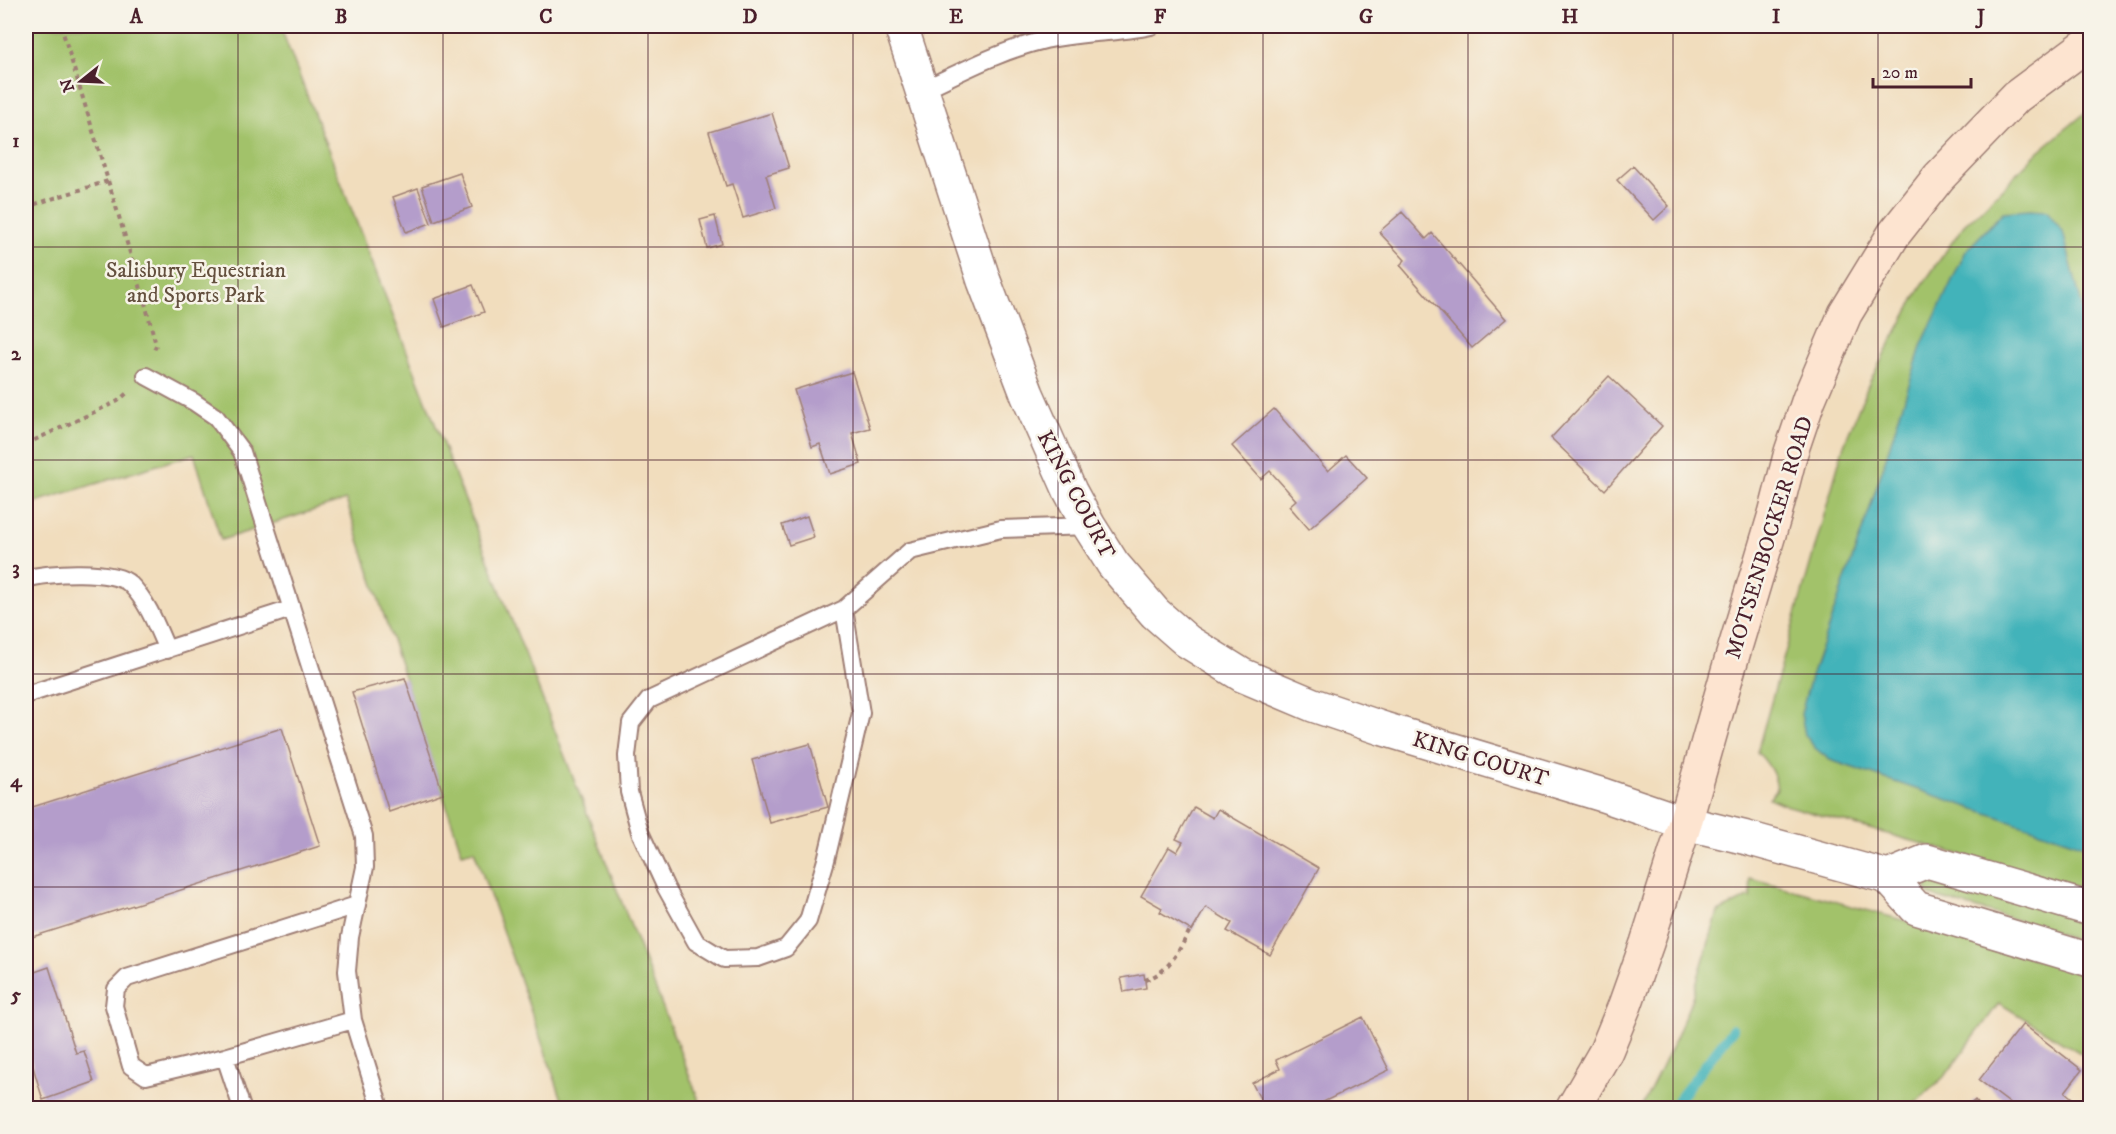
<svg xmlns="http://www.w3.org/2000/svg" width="2116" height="1134" viewBox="0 0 2116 1134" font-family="'IM FELL DW Pica',serif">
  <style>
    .green { fill: #a2c26b; stroke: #76704b; stroke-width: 1.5 }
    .water { fill: #43b3ba; stroke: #466972; stroke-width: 1.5 }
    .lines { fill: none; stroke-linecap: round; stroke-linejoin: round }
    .stream { stroke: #43b3ba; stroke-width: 10 }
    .building { fill: #b49dcb }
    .service-casing { stroke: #9e7e74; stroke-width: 20 }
    .minor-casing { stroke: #9e7e74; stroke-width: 36 }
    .secondary-casing { stroke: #9e7e74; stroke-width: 36 }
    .path { stroke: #9e7e74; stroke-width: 4; stroke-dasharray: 4.5 4.5; stroke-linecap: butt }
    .service { stroke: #fff; stroke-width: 16 }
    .minor { stroke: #fff; stroke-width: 33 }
    .secondary { stroke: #fde4d0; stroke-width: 33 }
    .grid { fill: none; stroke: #4a1f2b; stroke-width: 1.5; stroke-opacity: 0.55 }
    .labels { text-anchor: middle; stroke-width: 5; stroke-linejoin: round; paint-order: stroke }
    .park-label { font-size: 22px; fill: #64503e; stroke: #f7f3e8 }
    .street-label { font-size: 22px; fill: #4a1f2b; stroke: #f7f3e8 }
    .neatline { fill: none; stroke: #4a1f2b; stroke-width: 2 }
    .grid-label { font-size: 20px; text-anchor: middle; font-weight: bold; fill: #4a1f2b }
  </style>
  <rect width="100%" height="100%" fill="#f7f3e8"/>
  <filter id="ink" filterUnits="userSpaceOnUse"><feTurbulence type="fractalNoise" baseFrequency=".0167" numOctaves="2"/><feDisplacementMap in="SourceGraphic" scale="12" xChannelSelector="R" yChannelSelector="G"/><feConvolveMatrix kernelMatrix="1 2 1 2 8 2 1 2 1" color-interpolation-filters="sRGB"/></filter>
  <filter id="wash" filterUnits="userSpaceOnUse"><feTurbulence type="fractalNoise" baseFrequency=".008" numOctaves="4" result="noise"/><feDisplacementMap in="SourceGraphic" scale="24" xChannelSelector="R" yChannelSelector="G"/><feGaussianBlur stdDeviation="1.35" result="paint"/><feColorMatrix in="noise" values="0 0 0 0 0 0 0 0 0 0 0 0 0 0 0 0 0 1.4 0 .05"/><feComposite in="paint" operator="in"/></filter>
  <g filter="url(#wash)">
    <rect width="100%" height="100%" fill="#f1ddbd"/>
    <path class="green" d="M 26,26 L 280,26 L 702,1108 L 565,1108 L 474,850 L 462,853 L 346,500 L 221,540 L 194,454 L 26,505 Z
      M 2090,109 L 2090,891 L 1788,806 L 1769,798 L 1777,789 C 1775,773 1768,763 1757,752 L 1844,445 L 1869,383 L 1921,287 L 1966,222 L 1975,216 L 2039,151 Z
      M 1750,878 L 1982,942 L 2090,976 L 2090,1059 L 1999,1003 L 1946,1075 L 1910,1108 L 1641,1108 L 1676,1038 L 1691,1001 L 1718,912 L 1748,897 L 1751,898 Z
      M 1938,878 L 2090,923 L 2090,945 L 2035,925 L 1931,896 L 1926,890 C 1927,882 1931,880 1938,878 Z"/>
    <path class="water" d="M 2030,210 L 2047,211 L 2063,232 L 2090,337 L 2090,848 L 1830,760 L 1815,748 L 1805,735 L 1801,714 L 1811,677 L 1869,511 L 1922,344 L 1966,251 L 2003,212 Z"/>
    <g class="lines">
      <path class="stream" d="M 1672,1108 L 1733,1029"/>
    </g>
    <g id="blocks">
      <path class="building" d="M 772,113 L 789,168 L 766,175 L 776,208 L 743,218 L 732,184 L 726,186 L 709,132 Z
        M 1633,166 L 1669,206 L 1654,220 L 1617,180 Z
        M 460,173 L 472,207 L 434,221 L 422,186 Z
        M 418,188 L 431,223 L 406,232 L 393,197 Z
        M 1402,212 L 1426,239 L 1432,233 L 1506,319 L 1472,348 L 1400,265 L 1405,260 L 1379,232 Z
        M 715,216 L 722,244 L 707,248 L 700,220 Z
        M 473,285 L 484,312 L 444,327 L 434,299 Z
        M 852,372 L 870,428 L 852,433 L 861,464 L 830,474 L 820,444 L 812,447 L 794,390 Z
        M 1609,376 L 1662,426 L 1605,490 L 1551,438 Z
        M 1274,409 L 1328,471 L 1346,455 L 1367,478 L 1309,529 L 1289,506 L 1296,500 L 1270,471 L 1261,479 L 1232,446 Z
        M 807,516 L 814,537 L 789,545 L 782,525 Z
        M 405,678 L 443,793 L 389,812 L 352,692 Z
        M 282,728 L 320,846 L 26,939 L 26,809 Z
        M 810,744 L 828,807 L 770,823 L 752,760 Z
        M 1194,807 L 1213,818 L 1218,809 L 1319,868 L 1270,955 L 1227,931 L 1232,923 L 1206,907 L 1192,931 L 1160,912 L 1162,908 L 1141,896 L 1169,847 L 1177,852 L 1183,842 L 1176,839 Z
        M 49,967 L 76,1053 L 84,1051 L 94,1082 L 43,1100 L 26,1044 L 26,975 Z
        M 1144,974 L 1146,988 L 1124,992 L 1121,978 Z
        M 1363,1017 L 1389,1070 L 1311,1108 L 1265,1108 L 1252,1083 L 1280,1069 L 1276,1060 Z
        M 2023,1024 L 2082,1070 L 2065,1092 L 2078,1103 L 2074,1108 L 2016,1108 L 1979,1080 Z
        M 1975,1100 L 1982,1108 L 1966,1108 Z"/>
    </g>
  </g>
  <g filter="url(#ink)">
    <use href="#blocks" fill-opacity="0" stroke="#9e7e74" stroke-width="1.5"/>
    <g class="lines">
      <defs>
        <path id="service" d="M 922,90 C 961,72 1000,51 1041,41 C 1076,32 1115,34 1151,26
          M 146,376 L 194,402 L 216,417 L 242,452 L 364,836 L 365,867 L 350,937 L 347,971 L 353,1020 L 380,1108
          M 26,579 C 46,572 115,569 130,584 C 148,602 157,627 167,650
          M 844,609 L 861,713 L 826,860 L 808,921 L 786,948 L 758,958 L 724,959 L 696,942 L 666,888 L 640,832 L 629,792 L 627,756 L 631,723 L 649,700 L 844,609 L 910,551 L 1001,529 L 1089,526
          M 26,695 L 291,609
          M 353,1020 L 225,1057 L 146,1076 L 131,1066 L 114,1006 L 116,989 L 127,978 L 357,905
          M 225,1057 L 242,1108"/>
        <path id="minor" d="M 901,26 L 984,281 L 1027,394 L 1070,491 L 1089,526 L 1113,564 L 1155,613 L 1187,641 L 1242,675 L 1313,705 L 1384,729 L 1603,795 L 1685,823 L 1747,838 L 1888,877 L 1916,908 L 2090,960
          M 1888,877 L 1927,861 L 2090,909"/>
        <path id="secondary" d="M 1573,1108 L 1606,1051 L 1625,1005 L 1647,943 L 1685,823 L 1728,671 L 1775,514 L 1791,452 L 1809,399 L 1845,314 L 1894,234 L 1939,177 L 2016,97 L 2090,42"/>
      </defs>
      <use href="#service" class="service-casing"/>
      <use href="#minor" class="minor-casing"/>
      <use href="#secondary" class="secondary-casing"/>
      <path class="path" d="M 61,26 L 144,299 L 156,345 L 153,353
        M 26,207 L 108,181
        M 26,444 L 118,401 L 127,393
        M 1145,980 C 1168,973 1179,951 1190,930"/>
      <use href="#service" class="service"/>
      <use href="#minor" class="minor"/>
      <use href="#secondary" class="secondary"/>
    </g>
  </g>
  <path class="grid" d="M 238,26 L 238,1108M 443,26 L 443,1108M 648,26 L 648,1108M 853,26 L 853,1108M 1058,26 L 1058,1108M 1263,26 L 1263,1108M 1468,26 L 1468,1108M 1673,26 L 1673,1108M 1878,26 L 1878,1108M 26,247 L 2090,247M 26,460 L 2090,460M 26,674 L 2090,674M 26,887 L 2090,887"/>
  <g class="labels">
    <g class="park-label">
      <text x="196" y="277">Salisbury Equestrian<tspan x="196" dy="25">and Sports Park</tspan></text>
    </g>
    <g class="street-label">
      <text transform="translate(1077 494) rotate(62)" y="8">KING COURT</text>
      <text transform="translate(1768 537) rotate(-73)" y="8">MOTSENBOCKER ROAD</text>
      <text transform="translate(1481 758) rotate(17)" y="8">KING COURT</text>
    </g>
  </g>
  <rect width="2116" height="1134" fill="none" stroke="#f7f3e8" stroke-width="66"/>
  <g transform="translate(81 81) rotate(252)" stroke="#f7f3e8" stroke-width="4.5" paint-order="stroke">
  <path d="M0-4.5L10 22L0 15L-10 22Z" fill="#4a1f2b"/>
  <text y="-9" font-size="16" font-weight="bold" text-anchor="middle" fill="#4a1f2b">N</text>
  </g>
  <path d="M1873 78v9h98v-9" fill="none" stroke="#4a1f2b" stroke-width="3"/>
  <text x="1882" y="78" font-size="18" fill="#4a1f2b" stroke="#f7f3e8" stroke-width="4.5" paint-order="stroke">20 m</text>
  <rect x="33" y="33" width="2050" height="1068" class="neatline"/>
  <g class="grid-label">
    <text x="136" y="23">A</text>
    <text x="341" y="23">B</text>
    <text x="546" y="23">C</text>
    <text x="750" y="23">D</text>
    <text x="956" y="23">E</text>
    <text x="1160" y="23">F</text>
    <text x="1366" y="23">G</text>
    <text x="1570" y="23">H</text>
    <text x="1776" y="23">I</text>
    <text x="1981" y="23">J</text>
    <text x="16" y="147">1</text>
    <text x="16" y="360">2</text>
    <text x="16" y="574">3</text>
    <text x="16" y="787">4</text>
    <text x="16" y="1001">5</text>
  </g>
</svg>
